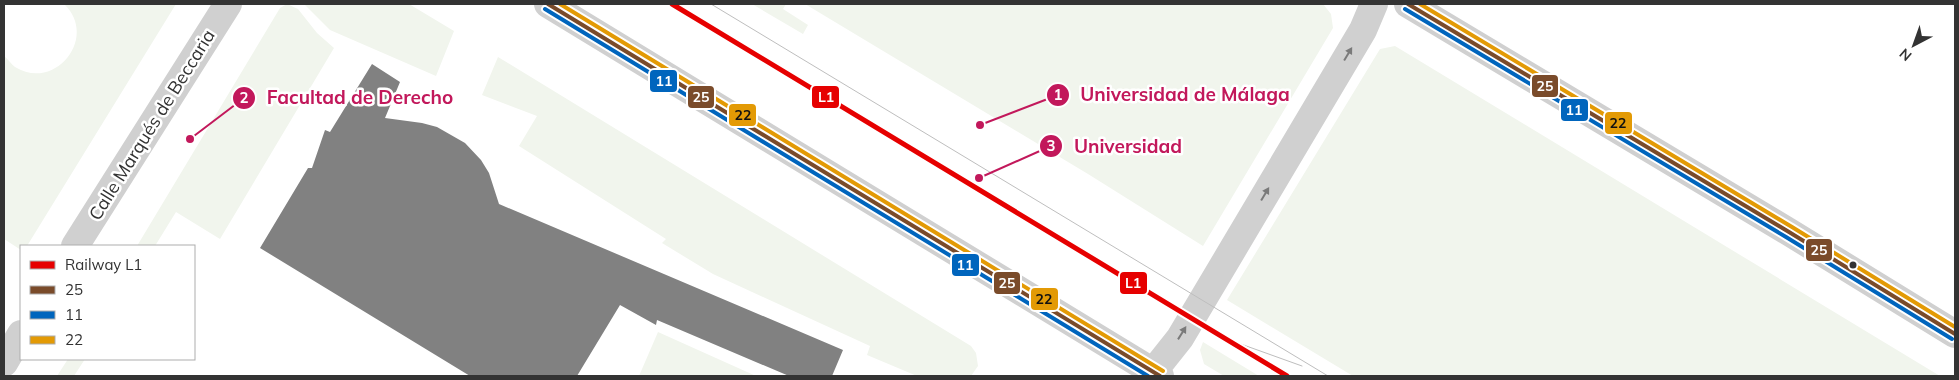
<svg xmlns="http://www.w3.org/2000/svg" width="1959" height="380" viewBox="0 0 1959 380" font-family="Mulish,sans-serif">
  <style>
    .green { fill: #f1f5ed }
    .building { fill: #818181 }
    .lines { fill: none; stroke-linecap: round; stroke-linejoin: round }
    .secondary { stroke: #d0d0d0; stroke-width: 28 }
    .tram { stroke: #bebebe; stroke-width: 1 }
    .bus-1-casing { stroke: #fff; stroke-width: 8 }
    .bus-2-casing { stroke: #fff; stroke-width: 8 }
    .bus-3-casing { stroke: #fff; stroke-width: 8 }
    .bus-1 { stroke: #7a4b2a; stroke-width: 4 }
    .bus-2 { stroke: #0065bd; stroke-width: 4 }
    .bus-3 { stroke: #e39a05; stroke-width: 4 }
    .rail-1-casing { stroke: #fff; stroke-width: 9 }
    .rail-1 { stroke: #e60000; stroke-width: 5 }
    .oneway { fill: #7a7a7a }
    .bus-dot { fill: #333; stroke: #fff; stroke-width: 2 }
    .labels { text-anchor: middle; stroke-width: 5; stroke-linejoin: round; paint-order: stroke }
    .street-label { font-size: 18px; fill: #333; stroke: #fff }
    .leader { fill: none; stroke: #c2185b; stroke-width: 2 }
    .callout-dot { fill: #c2185b; stroke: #fff; stroke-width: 2 }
    .mark-label { font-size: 15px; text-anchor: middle; font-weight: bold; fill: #fff }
    .callout-label { font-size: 19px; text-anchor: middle; font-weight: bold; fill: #c2185b; stroke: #fff; stroke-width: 5; stroke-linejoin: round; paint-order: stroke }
    .line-badge { stroke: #fff; stroke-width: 2 }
    .badge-label { font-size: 14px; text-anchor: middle; font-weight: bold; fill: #fff }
    .pale-badge-label { font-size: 14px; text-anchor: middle; font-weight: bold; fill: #111 }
  </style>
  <rect width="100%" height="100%" fill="#fff"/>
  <path class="green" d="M 64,4 L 176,4 L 27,246 L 21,246 L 21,250 L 4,239 L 4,56 C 8,59 11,64 15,67 C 55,92 99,37 64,4 Z
    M 287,4 L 298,9 L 317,33 L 334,48 L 220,239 L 176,212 L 155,246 L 137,246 L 280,8 Z
    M 304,4 L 409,4 L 454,31 L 436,76 L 330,30 Z
    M 752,4 L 786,4 L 783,9 L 808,25 L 803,34 Z
    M 805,4 L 1323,4 L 1331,14 L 1333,28 L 1203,246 L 1088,174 Z
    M 1395,46 L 1940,376 L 1353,376 L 1227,300 L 1380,49 Z
    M 498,57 L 971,346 L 976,353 L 978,366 L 971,376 L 917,376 L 867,355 L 870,346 L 713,274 L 662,243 L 666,239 L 519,146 L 537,116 L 482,95 Z
    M 658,332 L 756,376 L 639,376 Z
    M 1203,342 L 1259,376 L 1224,376 L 1204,364 L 1200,350 Z
    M 68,359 L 85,359 L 74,376 L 57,376 Z"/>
  <path class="building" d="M 372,64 L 400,82 L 385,118 L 422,123 L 437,127 L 465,143 L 481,160 L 489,173 L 499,204 L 843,350 L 832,376 L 789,376 L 657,320 L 656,325 L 620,305 L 577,376 L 470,376 L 260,248 L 308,168 L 312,168 L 325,130 L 330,132 Z"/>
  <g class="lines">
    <path class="secondary" d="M 548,4 L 1160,376
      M 1408,4 L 1789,232 L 1955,334
      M 75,246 L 228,4
      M 4,363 L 21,334
      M 1153,372 L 1180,338 L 1363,30 L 1374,4"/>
    <path class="tram" d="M 711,4 L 1328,376
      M 1224,338 L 1302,366"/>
    <defs>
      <path id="bus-1" d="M 548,4 L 1160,376
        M 1408,4 L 1789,232 L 1955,334"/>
      <path id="bus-2" d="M 545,9 L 1148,376
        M 1405,9 L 1786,237 L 1952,339"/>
      <path id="bus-3" d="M 560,4 L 1163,371
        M 1420,4 L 1792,227 L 1955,327"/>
    </defs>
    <use href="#bus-1" class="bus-1-casing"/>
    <use href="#bus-2" class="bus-2-casing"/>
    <use href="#bus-3" class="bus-3-casing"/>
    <use href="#bus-1" class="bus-1"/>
    <use href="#bus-2" class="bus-2"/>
    <use href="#bus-3" class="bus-3"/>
    <defs>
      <path id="rail-1" d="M 672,4 L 1287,376"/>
    </defs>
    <use href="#rail-1" class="rail-1-casing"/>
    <use href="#rail-1" class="rail-1"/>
  </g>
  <defs><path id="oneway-solid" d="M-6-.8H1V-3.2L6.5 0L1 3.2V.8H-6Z" transform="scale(1.25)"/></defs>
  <g class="oneway">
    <use href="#oneway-solid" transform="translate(1348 54) rotate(-59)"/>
    <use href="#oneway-solid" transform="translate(1265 194) rotate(-59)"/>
    <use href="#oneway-solid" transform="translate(1182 333) rotate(-58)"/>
  </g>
  <circle class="bus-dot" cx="1853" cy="265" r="4.5"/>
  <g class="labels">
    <g class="street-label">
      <text transform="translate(152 125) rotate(-58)" y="6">Calle Marqués de Beccaria</text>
    </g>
  </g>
  <path class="leader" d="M980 125L1058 95M190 139L244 98M979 178L1051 146"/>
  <g class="callout-dot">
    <circle cx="980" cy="125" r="5"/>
    <circle cx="190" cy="139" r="5"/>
    <circle cx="979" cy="178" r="5"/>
    <circle cx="1058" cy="95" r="12"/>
    <circle cx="244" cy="98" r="12"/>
    <circle cx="1051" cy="146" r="12"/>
  </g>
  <g class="mark-label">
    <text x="1058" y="100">1</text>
    <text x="244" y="103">2</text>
    <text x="1051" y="151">3</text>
  </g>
  <g class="callout-label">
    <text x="1185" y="101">Universidad de Málaga</text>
    <text x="360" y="104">Facultad de Derecho</text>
    <text x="1128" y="153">Universidad</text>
  </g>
  <g class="line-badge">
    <rect x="649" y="69" width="29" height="24" rx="5" fill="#0065bd"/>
    <rect x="1531" y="74" width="28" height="24" rx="5" fill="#7a4b2a"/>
    <rect x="687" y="85" width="28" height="24" rx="5" fill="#7a4b2a"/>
    <rect x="811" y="85" width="29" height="24" rx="5" fill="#e60000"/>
    <rect x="1560" y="98" width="29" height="24" rx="5" fill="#0065bd"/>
    <rect x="728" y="103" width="29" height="24" rx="5" fill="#e39a05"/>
    <rect x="1604" y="111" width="29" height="24" rx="5" fill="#e39a05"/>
    <rect x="1805" y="238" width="28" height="24" rx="5" fill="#7a4b2a"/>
    <rect x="951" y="253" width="29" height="24" rx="5" fill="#0065bd"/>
    <rect x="993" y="271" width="28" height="24" rx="5" fill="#7a4b2a"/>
    <rect x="1119" y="271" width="29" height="24" rx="5" fill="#e60000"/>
    <rect x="1030" y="287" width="29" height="24" rx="5" fill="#e39a05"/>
  </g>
  <g class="badge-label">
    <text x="664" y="86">11</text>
    <text x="1545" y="91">25</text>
    <text x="701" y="102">25</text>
    <text x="826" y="102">L1</text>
    <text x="1574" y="115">11</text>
    <text x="1819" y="255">25</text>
    <text x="965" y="270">11</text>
    <text x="1007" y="288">25</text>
    <text x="1133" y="288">L1</text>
  </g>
  <g class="pale-badge-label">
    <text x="743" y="120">22</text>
    <text x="1618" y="128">22</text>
    <text x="1044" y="304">22</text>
  </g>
  <rect width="1959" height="380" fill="none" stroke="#333333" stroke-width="10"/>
  <rect x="20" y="245" width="175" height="115" fill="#ffffff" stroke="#adadad"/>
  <rect x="30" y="261" width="25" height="8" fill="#e60000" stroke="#adadad"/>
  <text x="65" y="270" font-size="15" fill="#333333">Railway L1</text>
  <rect x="30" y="286" width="25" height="8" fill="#7a4b2a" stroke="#adadad"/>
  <text x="65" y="295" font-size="15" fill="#333333">25</text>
  <rect x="30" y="311" width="25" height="8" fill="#0065bd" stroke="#adadad"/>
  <text x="65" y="320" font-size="15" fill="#333333">11</text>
  <rect x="30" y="336" width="25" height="8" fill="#e39a05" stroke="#adadad"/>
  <text x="65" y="345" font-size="15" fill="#333333">22</text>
  <g transform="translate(1914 45) rotate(221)" stroke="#ffffff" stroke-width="4" paint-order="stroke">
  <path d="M0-4L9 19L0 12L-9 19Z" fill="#333333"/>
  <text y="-8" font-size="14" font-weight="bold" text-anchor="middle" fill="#333333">N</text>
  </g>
</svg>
